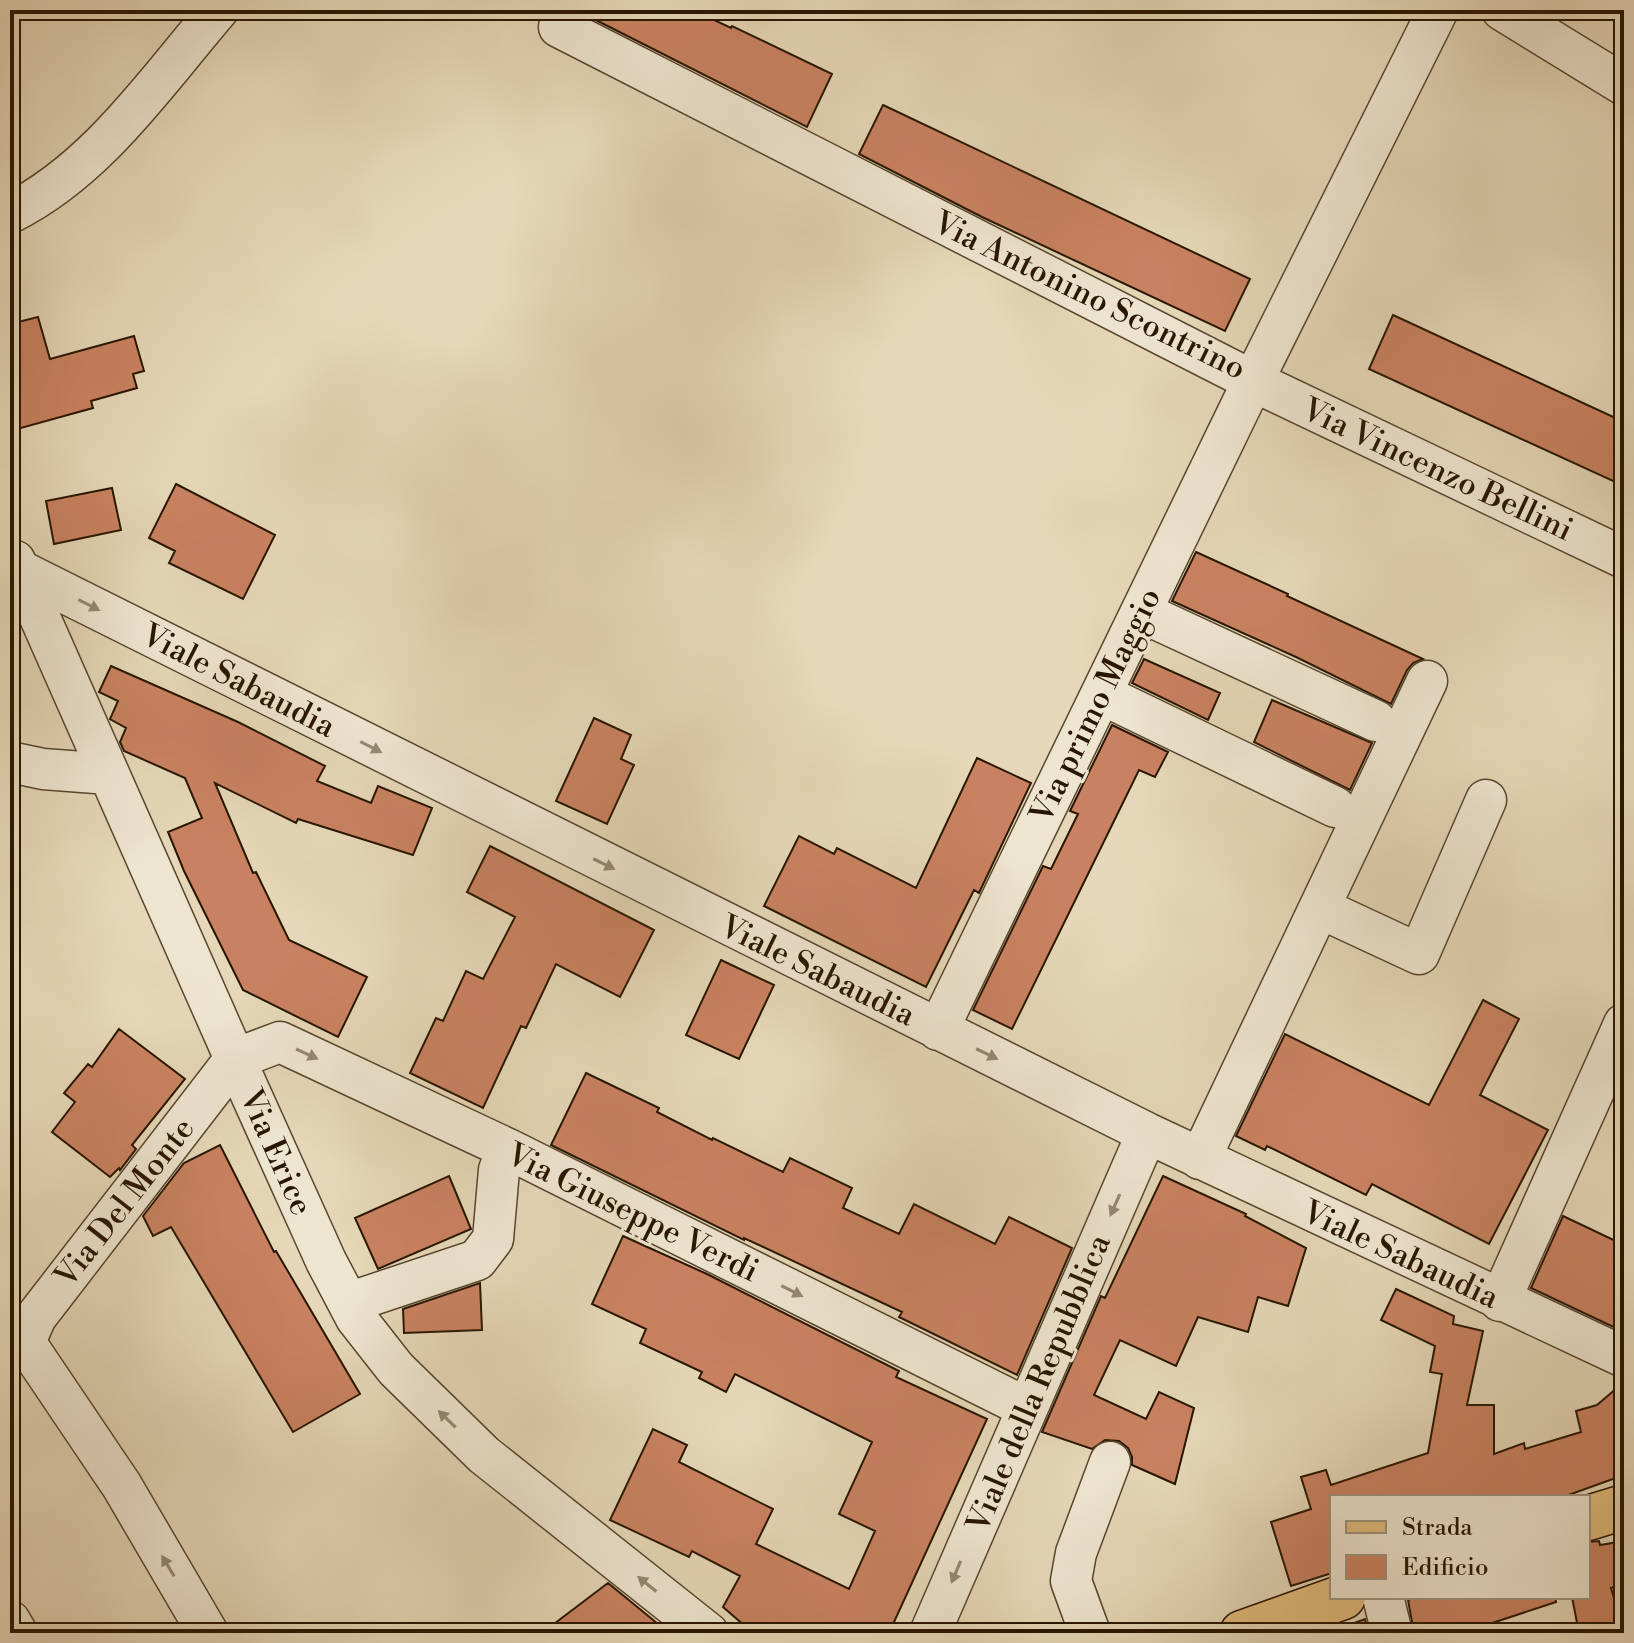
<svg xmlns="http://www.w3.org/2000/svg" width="1634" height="1643" viewBox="0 0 1634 1643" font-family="'Libre Bodoni',serif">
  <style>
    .building { fill: #c98261; stroke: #291601; stroke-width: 2 }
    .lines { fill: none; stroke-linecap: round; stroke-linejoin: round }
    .minor-casing { stroke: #58462e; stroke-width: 43 }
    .major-casing { stroke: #291601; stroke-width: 47 }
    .minor { stroke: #eee5d0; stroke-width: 40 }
    .major { stroke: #e2bc7c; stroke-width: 44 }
    .oneway { fill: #958873 }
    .labels { text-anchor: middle; stroke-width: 6; stroke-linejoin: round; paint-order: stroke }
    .street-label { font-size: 32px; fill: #291601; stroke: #eee5d0 }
  </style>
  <rect width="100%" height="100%" fill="#e5d7b7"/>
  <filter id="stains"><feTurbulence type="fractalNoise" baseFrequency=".0025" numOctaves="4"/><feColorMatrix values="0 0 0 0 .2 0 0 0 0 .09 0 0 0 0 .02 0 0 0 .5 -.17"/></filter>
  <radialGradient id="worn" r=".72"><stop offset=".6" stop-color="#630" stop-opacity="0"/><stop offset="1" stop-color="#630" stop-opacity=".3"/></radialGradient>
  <path class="building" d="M 576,10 L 693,10 L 731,28 L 732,26 L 832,74 L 807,127 Z
    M 883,105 L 1250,279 L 1225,331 L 982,217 L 859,154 Z
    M 1393,315 L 1624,422 L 1624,486 L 1369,369 Z
    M 38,317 L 50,359 L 134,336 L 144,371 L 133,374 L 137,388 L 91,401 L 93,408 L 10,431 L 10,324 Z
    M 176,484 L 275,535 L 243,599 L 169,563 L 175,551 L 149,538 Z
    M 112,488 L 121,530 L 54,544 L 46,501 Z
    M 1196,552 L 1288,594 L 1287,596 L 1423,659 L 1413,663 L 1407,670 L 1391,704 L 1296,657 L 1172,601 Z
    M 1144,659 L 1220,693 L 1208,720 L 1132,683 Z
    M 111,666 L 238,722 L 325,766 L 317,781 L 371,803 L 378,786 L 432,808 L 413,855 L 298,819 L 296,823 L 215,783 L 253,873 L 256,872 L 289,940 L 367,977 L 338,1037 L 243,990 L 184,871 L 168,832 L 202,818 L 185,778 L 124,751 L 120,742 L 126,728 L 110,719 L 118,701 L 99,692 Z
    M 1272,700 L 1372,743 L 1350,790 L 1254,742 Z
    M 594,718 L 631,735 L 621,759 L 634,765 L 607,824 L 556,801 Z
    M 1112,725 L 1168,752 L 1155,777 L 1139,770 L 1012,1029 L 973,1010 L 1043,866 L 1051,869 L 1078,814 L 1070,811 Z
    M 977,758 L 1031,783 L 979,893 L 974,890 L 926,987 L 764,906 L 799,836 L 834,854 L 837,848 L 916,888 Z
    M 490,846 L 654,930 L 620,997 L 556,964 L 526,1028 L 521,1026 L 483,1108 L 410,1073 L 436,1018 L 443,1021 L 466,971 L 483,979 L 515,917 L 467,892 Z
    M 721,960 L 774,985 L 739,1059 L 686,1035 Z
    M 1483,1000 L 1519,1019 L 1480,1095 L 1548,1130 L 1489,1244 L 1372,1184 L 1366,1195 L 1267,1146 L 1265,1150 L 1236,1136 L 1285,1034 L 1429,1105 Z
    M 119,1029 L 185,1079 L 132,1145 L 136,1149 L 120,1170 L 119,1168 L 110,1177 L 52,1132 L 75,1102 L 64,1093 L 88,1064 L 92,1067 Z
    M 586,1073 L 659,1108 L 657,1112 L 712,1140 L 713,1138 L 783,1172 L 790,1158 L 852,1188 L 843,1208 L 899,1234 L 914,1204 L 995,1244 L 1009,1217 L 1072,1248 L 1017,1375 L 899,1317 L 902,1312 L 744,1238 L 744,1240 L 551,1145 Z
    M 220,1145 L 274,1252 L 276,1251 L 360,1394 L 293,1432 L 171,1227 L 153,1236 L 143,1216 L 184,1163 Z
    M 449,1176 L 471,1229 L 378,1269 L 355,1218 Z
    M 1163,1176 L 1246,1214 L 1245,1216 L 1306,1248 L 1288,1306 L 1258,1297 L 1248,1332 L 1198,1317 L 1176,1366 L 1120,1340 L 1094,1395 L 1146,1419 L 1159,1392 L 1194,1408 L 1175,1484 L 1132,1465 L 1132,1457 L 1128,1448 L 1119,1441 L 1105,1440 L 1092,1449 L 1042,1432 L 1101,1296 L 1105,1298 Z
    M 1563,1216 L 1622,1244 L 1614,1261 L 1624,1266 L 1624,1332 L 1531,1288 Z
    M 623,1236 L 707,1274 L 899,1371 L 896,1377 L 987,1419 L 889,1633 L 753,1633 L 723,1607 L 740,1576 L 692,1551 L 689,1557 L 610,1520 L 653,1429 L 687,1445 L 679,1462 L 773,1509 L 756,1544 L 849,1589 L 875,1531 L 839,1514 L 872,1442 L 735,1374 L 726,1392 L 699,1378 L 702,1372 L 640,1343 L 646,1329 L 592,1304 Z
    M 480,1283 L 482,1330 L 404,1333 L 403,1309 Z
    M 1396,1289 L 1454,1316 L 1453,1324 L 1483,1331 L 1467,1405 L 1494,1405 L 1494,1454 L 1524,1443 L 1525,1449 L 1581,1432 L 1576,1411 L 1597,1405 L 1624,1382 L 1624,1475 L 1563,1497 L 1332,1497 L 1332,1573 L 1291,1586 L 1271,1522 L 1311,1509 L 1301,1477 L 1326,1470 L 1331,1485 L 1428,1453 L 1442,1374 L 1430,1372 L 1435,1346 L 1381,1320 Z
    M 1599,1541 L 1600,1545 L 1624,1541 L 1624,1584 L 1611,1588 L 1624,1633 L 1579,1633 L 1572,1597 L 1588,1597 L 1588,1542 Z
    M 608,1583 L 669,1633 L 542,1633 Z
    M 1417,1597 L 1555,1597 L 1556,1602 L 1462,1633 L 1414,1633 L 1408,1600 Z
    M 1365,1619 L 1368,1633 L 1335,1633 L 1335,1630 Z"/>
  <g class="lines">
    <defs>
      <path id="minor" d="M 1502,10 L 1624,85
        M 559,27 L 1253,381 L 1624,558
        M 10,213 C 97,170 156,82 218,10
        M 15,561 L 235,1059 L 326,1261 L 356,1318 L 396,1369 L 484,1455 L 708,1633
        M 19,570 L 1147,1133 L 1624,1357
        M 1141,612 L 1376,721
        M 1101,694 L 1335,807
        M 10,762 L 43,769 L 109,774
        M 1320,908 L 1419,954 L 1486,800
        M 938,1030 L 1253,381 L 1438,10
        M 235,1059 L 280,1042 L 508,1149 L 1027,1408
        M 1200,1159 L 1427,681
        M 1500,1301 L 1624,1024
        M 348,1303 L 477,1260 L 493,1239 L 499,1170 L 508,1149
        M 1383,1597 L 1392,1633
        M 10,1621 L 17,1633
        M 208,1633 L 122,1486 L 25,1342 L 36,1317 L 235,1059
        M 930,1633 L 1147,1133
        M 1090,1633 L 1071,1581 L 1076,1553 L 1110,1462"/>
      <path id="major" d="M 1588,1518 L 1624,1507
        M 1242,1633 L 1343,1597"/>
    </defs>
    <use href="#minor" class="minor-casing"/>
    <use href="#major" class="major-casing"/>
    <use href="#minor" class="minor"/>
    <use href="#major" class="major"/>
  </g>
  <defs><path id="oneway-solid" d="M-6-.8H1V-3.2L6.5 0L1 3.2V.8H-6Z" transform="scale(2)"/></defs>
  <g class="oneway">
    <use href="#oneway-solid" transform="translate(89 605) rotate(27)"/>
    <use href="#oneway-solid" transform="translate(371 747) rotate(27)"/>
    <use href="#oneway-solid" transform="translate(604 864) rotate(26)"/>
    <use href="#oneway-solid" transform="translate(307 1054) rotate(25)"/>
    <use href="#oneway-solid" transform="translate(987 1054) rotate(26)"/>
    <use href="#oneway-solid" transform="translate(1115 1205) rotate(114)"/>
    <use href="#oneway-solid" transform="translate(792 1291) rotate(27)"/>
    <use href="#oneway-solid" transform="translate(447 1419) rotate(-136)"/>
    <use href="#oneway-solid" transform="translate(168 1566) rotate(-121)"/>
    <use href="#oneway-solid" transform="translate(956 1572) rotate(113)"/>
    <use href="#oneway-solid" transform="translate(647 1584) rotate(-141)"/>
  </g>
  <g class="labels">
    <g class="street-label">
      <text transform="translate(1090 295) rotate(26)" y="11">Via Antonino Scontrino</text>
      <text transform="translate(1438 469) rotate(25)" y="11">Via Vincenzo Bellini</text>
      <text transform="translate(239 680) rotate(27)" y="11">Viale Sabaudia</text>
      <text transform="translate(1095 705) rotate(-64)" y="11">Via primo Maggio</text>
      <text transform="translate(818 970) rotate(26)" y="11">Viale Sabaudia</text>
      <text transform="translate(277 1152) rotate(66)" y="11">Via Erice</text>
      <text transform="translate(124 1202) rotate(-52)" y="11">Via Del Monte</text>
      <text transform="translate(633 1212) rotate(26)" y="11">Via Giuseppe Verdi</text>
      <text transform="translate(1401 1254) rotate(25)" y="11">Viale Sabaudia</text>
      <text transform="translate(1038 1383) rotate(-67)" y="11">Viale della Repubblica</text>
    </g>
  </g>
  <rect width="1634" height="1643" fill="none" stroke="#e5d7b7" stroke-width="40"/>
  <rect x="12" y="12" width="1610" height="1619" fill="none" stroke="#291601" stroke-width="4"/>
  <rect x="20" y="20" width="1594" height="1603" fill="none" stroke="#291601" stroke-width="2"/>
  <rect x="1330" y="1495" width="260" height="104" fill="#eee5d0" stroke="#9f927d" stroke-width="2"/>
  <rect x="1346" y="1521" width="40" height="12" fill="#e2bc7c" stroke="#9f927d" stroke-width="2"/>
  <text x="1402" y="1535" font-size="24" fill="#291601">Strada</text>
  <rect x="1346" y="1555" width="40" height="24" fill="#c98261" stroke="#9f927d" stroke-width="2"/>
  <text x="1402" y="1575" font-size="24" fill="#291601">Edificio</text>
  <rect width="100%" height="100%" filter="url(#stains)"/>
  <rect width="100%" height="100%" fill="url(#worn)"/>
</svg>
